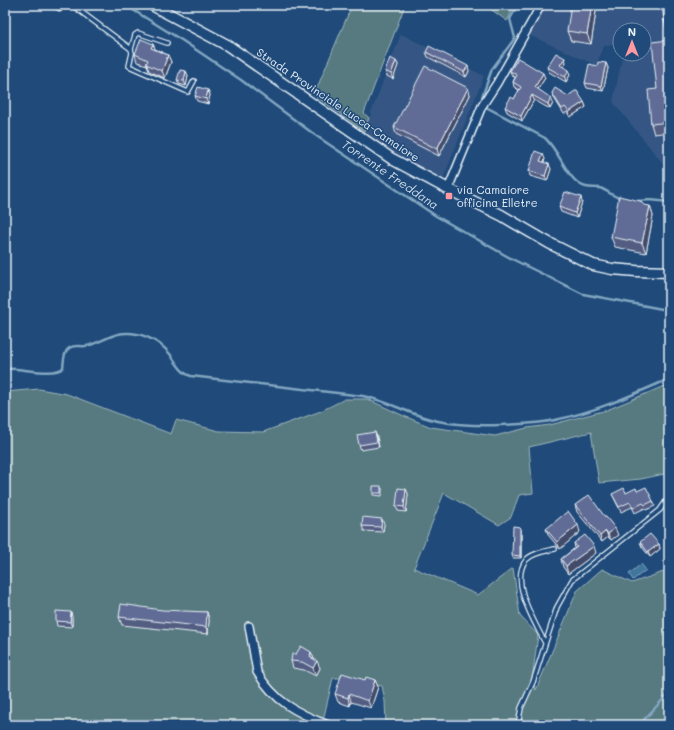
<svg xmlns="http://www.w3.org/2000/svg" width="674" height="730" viewBox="0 0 674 730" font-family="Mali,sans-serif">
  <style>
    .built { fill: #365784 }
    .green { fill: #567a80; stroke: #9fb6bc }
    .water { fill: #3f759c; stroke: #83a7c1 }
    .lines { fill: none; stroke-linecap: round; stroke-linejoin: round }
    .stream { stroke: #83a7c1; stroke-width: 2.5 }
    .service-casing { stroke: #e8f1f8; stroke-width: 6 }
    .minor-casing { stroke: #e8f1f8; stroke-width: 10 }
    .secondary-casing { stroke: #e8f1f8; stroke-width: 13 }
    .service { stroke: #1f4a7a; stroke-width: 3.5 }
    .minor { stroke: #1f4a7a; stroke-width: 7 }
    .secondary { stroke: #1f4a7a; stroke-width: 10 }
    .wall { fill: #535d81; stroke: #e8f1f8 }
    .shaded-wall { fill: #434c69; stroke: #e8f1f8 }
    .building { fill: #606c96; stroke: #e8f1f8 }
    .poi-dot { fill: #ff9aa2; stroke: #1f4a7a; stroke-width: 1.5 }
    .labels { text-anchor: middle; stroke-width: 3; stroke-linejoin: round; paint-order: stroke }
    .street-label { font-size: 11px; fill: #e8f1f8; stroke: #1f4a7a }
    .poi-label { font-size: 11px; fill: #e8f1f8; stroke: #1f4a7a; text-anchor: start }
    .water-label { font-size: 12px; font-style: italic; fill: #cfdeea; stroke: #1f4a7a }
  </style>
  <rect width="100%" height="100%" fill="#1f4a7a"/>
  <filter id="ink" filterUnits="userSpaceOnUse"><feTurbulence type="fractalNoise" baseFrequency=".025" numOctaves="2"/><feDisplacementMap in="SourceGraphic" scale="8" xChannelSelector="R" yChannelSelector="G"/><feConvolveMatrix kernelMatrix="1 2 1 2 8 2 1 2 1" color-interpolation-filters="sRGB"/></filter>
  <g filter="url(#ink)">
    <path class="built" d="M 546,5 L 669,5 L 669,171 L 613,102 L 623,54 L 644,54 L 644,30 L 620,30 L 620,43 L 604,46 L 596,65 L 529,35 Z
      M 401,34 L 484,76 L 443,179 L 362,137 Z"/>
    <path class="green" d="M 352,5 L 405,5 L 364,113 L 369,118 L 364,131 L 314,95 Z
      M 485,5 L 515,5 L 507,21 Z
      M 669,384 L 669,473 L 641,479 L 599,483 L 591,432 L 529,447 L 533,493 L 519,495 L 511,517 L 499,525 L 444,493 L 414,568 L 478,595 L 513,568 L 520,616 L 538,635 L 532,680 L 536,690 L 577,591 L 602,569 L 632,583 L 669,570 L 669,722 L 666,725 L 386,725 L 385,701 L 382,686 L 343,678 L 333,678 L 322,725 L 5,725 L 5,392 L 39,389 L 67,394 L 171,434 L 176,420 L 219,431 L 263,432 L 321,411 L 345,399 L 367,399 L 404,416 L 431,427 L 495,436 L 527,428 L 550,425 L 607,410 Z"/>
    <path class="water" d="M 641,564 L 646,570 L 633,580 L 629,574 Z"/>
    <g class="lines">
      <path class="stream" d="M 125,5 L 183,41 L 241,80 L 315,135 L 436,216 L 512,259 L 583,294 L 662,309 L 669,308
        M 482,97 L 492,69 L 515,38 L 510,19 L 518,5
        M 484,106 L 545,138 C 559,151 566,176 581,185 C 587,189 593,187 600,188 C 608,191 614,197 622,199
        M 637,201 L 650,200 L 669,202
        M 5,369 C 19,367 53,377 63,368 C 64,357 64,346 77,346 C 81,346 86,347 90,345 C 99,342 108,337 118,334 C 137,330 158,339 170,354 C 176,362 181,373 191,376 L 363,396 C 389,401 412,416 438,421 C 458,425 480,426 501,425 C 519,424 537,424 555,420 C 595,412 632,395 669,379
        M 639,725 L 669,693"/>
      <defs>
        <path id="service" d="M 72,5 L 131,49 L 132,53 L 129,66 L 188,92 L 194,81
          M 131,49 L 135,35 L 138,33 L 167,43
          M 545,643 C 535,622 509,582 526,560 C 532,553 546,551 555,549
          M 518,725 L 521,708 L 533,682 L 557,607 L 572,580 L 660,510 L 669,497"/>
        <path id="minor" d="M 448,189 L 482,106 L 497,83 L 541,5
          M 249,626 L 257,672 C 275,702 297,713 328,725"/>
        <path id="secondary" d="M 152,5 L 227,45 L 392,159 L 448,189 L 501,215 L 549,243 L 593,265 L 612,269 L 636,271 L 669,272"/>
      </defs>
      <use href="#service" class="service-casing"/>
      <use href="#minor" class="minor-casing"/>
      <use href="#secondary" class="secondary-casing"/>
      <use href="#service" class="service"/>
      <use href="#minor" class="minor"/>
      <use href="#secondary" class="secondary"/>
    </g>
    <path class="wall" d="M 46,5 L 64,5 L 61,12 Z
      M 597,5 L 591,44 L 571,41 L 567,31 Z
      M 669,5 L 669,30 L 667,31 L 664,21 Z
      M 669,40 L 669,132 L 654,134 L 651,124 L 657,89 Z
      M 153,44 L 155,49 L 168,55 L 171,62 L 165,78 L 149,71 L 147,65 L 137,62 L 135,54 Z
      M 426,52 L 469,71 L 466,77 L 428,57 Z
      M 396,61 L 398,65 L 393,79 L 387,76 L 385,71 Z
      M 566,62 L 563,67 L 570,75 L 566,82 L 549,72 L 547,67 Z
      M 606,63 L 608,68 L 603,91 L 587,88 L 585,83 L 597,66 Z
      M 186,71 L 188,76 L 186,86 L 179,84 L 177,80 Z
      M 510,71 L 545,78 L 538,89 L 553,103 L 550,109 L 534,100 L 522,121 L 507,112 L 505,107 L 514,99 L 519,90 L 514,87 L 513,82 L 515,77 L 512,76 Z
      M 468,88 L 470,95 L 439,156 L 396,134 L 394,127 Z
      M 208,90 L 210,95 L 208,104 L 197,101 L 195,96 Z
      M 552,93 L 568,96 L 584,102 L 586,107 L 570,117 L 567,112 L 564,114 L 554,98 Z
      M 545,159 L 544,162 L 551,169 L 547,181 L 530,176 L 529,171 Z
      M 582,202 L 577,218 L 561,212 L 559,207 Z
      M 650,206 L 653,216 L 646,253 L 615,247 L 611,237 Z
      M 377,437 L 379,447 L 361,450 L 359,445 Z
      M 382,488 L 382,496 L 373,495 L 373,493 Z
      M 406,489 L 408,494 L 406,512 L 398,511 L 396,506 Z
      M 637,491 L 653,501 L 655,506 L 646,510 L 645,508 L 635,513 L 632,507 L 621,512 L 612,494 L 626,493 Z
      M 575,505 L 618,535 L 611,540 L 608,537 L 602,542 L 577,512 Z
      M 384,524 L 383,532 L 364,531 L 362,526 Z
      M 520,527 L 521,529 L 521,558 L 513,558 L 512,555 Z
      M 546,529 L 580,532 L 560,549 L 549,536 Z
      M 640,542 L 659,544 L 660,549 L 650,557 L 642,547 Z
      M 574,543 L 596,553 L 568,574 L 563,567 L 561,559 L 575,548 Z
      M 207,612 L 209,620 L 208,634 L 122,625 L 119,617 Z
      M 72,617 L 72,627 L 57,626 L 56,621 Z
      M 311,652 L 314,659 L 320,668 L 316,676 L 304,670 L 293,668 L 291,661 L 296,654 Z
      M 365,680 L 375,680 L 378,687 L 371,708 L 351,702 L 350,706 L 338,702 L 335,694 Z"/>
    <path class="shaded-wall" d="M 60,5 L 64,5 L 61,12 L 59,7 Z
      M 592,5 L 597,5 L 591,44 L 587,34 Z
      M 153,44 L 156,51 L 151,48 Z
      M 168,55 L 171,62 L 165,78 L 162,71 Z
      M 565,58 L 566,62 L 562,70 L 560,65 Z
      M 396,61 L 398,65 L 393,79 L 391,74 Z
      M 606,63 L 608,68 L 603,91 L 601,86 Z
      M 468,66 L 469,71 L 466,77 L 464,72 Z
      M 569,70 L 570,75 L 566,82 L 565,77 Z
      M 186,71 L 188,76 L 186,86 L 184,81 Z
      M 543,73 L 545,78 L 536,92 L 535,87 Z
      M 468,88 L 470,95 L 439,156 L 437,149 Z
      M 208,90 L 210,95 L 208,104 L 206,99 Z
      M 532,95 L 534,100 L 522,121 L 521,116 Z
      M 551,98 L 553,103 L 550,109 L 548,104 Z
      M 584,102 L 586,107 L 570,117 L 569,112 Z
      M 543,154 L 545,159 L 542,166 L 540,161 Z
      M 549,164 L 551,169 L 547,181 L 545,176 Z
      M 581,197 L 582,202 L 577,218 L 575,213 Z
      M 650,206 L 653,216 L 646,253 L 642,243 Z
      M 375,432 L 377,437 L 379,447 L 377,442 Z
      M 406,489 L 408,494 L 406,512 L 404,507 Z
      M 382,519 L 384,524 L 383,532 L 381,527 Z
      M 578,525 L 580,532 L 560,549 L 557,542 Z
      M 520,527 L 521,529 L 521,558 L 520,556 Z
      M 615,528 L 618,535 L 611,540 L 608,534 Z
      M 606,531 L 608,537 L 602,542 L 600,536 Z
      M 659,544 L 660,549 L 650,557 L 648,552 Z
      M 594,546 L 596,553 L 568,574 L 566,566 Z
      M 71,612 L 72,617 L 72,627 L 70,622 Z
      M 207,612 L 209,620 L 208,634 L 206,627 Z
      M 311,652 L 314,659 L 314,663 L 310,655 Z
      M 317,661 L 320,668 L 316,676 L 313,668 Z
      M 375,680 L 378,687 L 371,708 L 368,701 Z
      M 349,694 L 351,702 L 350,706 L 348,698 Z"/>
    <path class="building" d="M 55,5 L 60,5 L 59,7 Z
      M 571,5 L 592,5 L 587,34 L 567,31 Z
      M 662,5 L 669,5 L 669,20 L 664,21 Z
      M 141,39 L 153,44 L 151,48 L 168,55 L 162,71 L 146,64 L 148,60 L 135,54 Z
      M 669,40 L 669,122 L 651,124 L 648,90 L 657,89 L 652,42 Z
      M 429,46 L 468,66 L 464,72 L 426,52 Z
      M 556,53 L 565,58 L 560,65 L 569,70 L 565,77 L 547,67 Z
      M 390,58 L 396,61 L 391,74 L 385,71 Z
      M 518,58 L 543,73 L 535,87 L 551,98 L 548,104 L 532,95 L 521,116 L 505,107 L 511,97 L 514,99 L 521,87 L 513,82 L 517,75 L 510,71 Z
      M 598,62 L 606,63 L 601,86 L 585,83 L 589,64 L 597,66 Z
      M 425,66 L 468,88 L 437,149 L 394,127 Z
      M 180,70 L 186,71 L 184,81 L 177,80 Z
      M 198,87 L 208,90 L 206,99 L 195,96 Z
      M 555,88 L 568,96 L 575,91 L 577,91 L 584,102 L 569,112 L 565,107 L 562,109 L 552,93 Z
      M 535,151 L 543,154 L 540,161 L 549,164 L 545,176 L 529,171 Z
      M 565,192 L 581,197 L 575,213 L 559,207 Z
      M 619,196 L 640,201 L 644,205 L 650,206 L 642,243 L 611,237 Z
      M 375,432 L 377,442 L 359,445 L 357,435 Z
      M 373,486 L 381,486 L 381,493 L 373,493 Z
      M 646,487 L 653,501 L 645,505 L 643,503 L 633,508 L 630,502 L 619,507 L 612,494 L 624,488 L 626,493 L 636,488 L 637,491 Z
      M 398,488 L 406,489 L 404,507 L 396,506 Z
      M 589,495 L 605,517 L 606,517 L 615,528 L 608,534 L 606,531 L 600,536 L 575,505 Z
      M 669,504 L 669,520 L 664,506 Z
      M 568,511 L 578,525 L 557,542 L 546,529 Z
      M 363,517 L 382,519 L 381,527 L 362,526 Z
      M 513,526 L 520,527 L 520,556 L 512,555 Z
      M 650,534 L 659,544 L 648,552 L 640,542 Z
      M 585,535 L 594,546 L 566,566 L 561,559 L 577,547 L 574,543 Z
      M 121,604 L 162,610 L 207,612 L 206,627 L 119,617 Z
      M 56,611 L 71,612 L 70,622 L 56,621 Z
      M 301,646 L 311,652 L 310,655 L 311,655 L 310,657 L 317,661 L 313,668 L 302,662 L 291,661 L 292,654 L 296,654 Z
      M 342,673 L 365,680 L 366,677 L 375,680 L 368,701 L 349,694 L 348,698 L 335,694 Z"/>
  </g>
  <rect class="poi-dot" x="445" y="192" width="8" height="8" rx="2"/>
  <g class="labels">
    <g class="street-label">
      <text transform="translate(338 105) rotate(34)" y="4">Strada Provinciale Lucca-Camaiore</text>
    </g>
    <g class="poi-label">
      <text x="457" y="194">via Camaiore<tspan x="457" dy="13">officina Elletre</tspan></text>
    </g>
    <g class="water-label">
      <text transform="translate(390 175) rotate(34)" y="4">Torrente Freddana</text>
    </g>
  </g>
  <rect width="674" height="730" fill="none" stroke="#1f4a7a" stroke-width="20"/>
  <rect x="10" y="10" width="654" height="710" fill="none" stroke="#e8f1f8" stroke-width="1.5" filter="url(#ink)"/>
  <g transform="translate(632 42)"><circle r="19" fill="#1f4a7a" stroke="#6f8dac"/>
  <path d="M0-3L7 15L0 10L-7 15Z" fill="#ff9aa2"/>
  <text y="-6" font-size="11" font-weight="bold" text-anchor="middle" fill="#e8f1f8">N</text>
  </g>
</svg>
